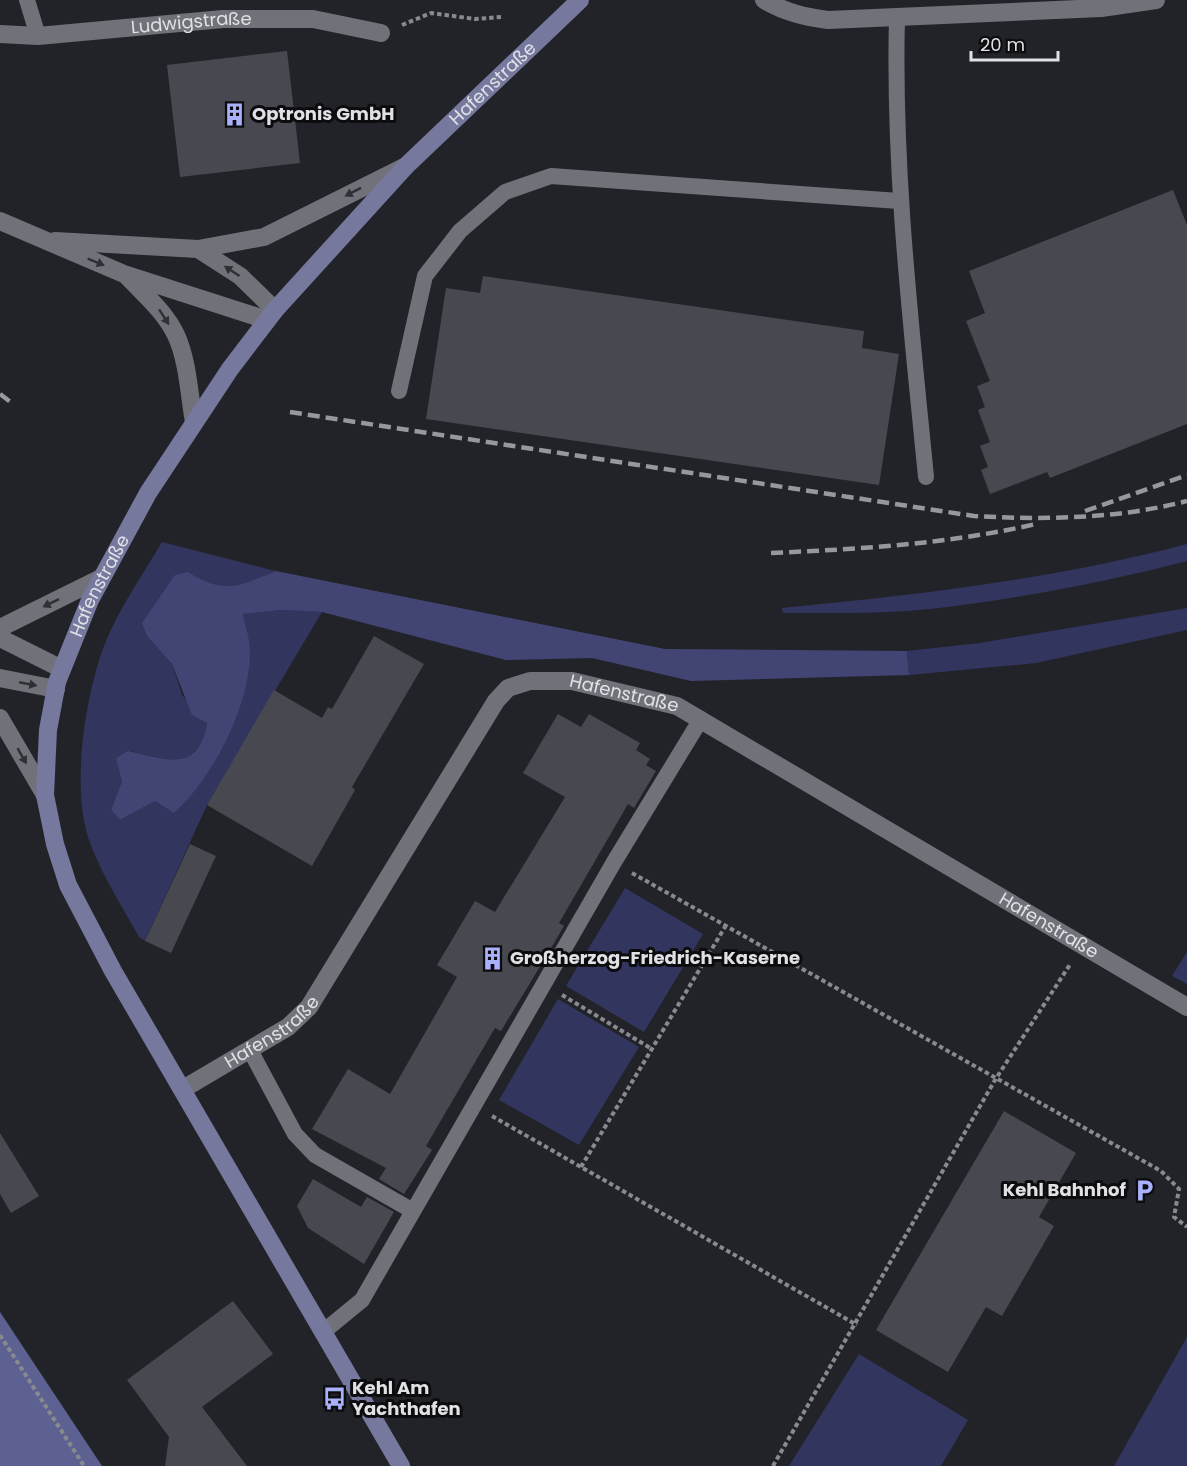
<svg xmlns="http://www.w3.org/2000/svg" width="1187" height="1466" viewBox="0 0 1187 1466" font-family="Poppins,sans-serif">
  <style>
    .green { fill: #32355d }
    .forest { fill: #424574 }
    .water { fill: #5c6192 }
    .building { fill: #484950 }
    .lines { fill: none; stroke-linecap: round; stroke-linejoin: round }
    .path { stroke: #898a8f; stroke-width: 4; stroke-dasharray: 4.5 3; stroke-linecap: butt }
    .lane { stroke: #717279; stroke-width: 16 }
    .street { stroke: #717279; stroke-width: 18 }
    .secondary { stroke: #76789e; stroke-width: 18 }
    .rail { stroke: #97989d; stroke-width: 4.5; stroke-dasharray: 12 6; stroke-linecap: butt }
    .oneway { fill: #2f3034 }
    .labels { text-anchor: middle; stroke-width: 6; stroke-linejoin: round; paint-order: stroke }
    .street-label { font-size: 18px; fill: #e0e1e5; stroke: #0c0c0f }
    .poi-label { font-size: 18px; font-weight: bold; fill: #e0e1e5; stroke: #0c0c0f; text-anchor: start }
  </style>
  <rect width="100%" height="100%" fill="#222329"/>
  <path class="green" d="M 162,542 L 276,571 C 237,586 227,595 188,572 L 147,636 L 172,664 L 182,695 L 207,723 C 198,774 167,759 129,751 L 122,781 L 111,810 L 120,820 L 155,801 L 175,813 L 249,642 L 242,614 L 281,610 L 322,612 L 207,805 L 145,941 L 139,937 C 122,906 101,874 89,840 C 71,788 85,697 104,646 C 118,610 142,576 162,542 Z
    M 1187,544 L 1187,561 C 1106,582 1022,598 939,608 C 887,614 835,613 783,613 L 782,608 C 917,595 1055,579 1187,544 Z
    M 1187,608 L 1187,630 L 1036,663 L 909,675 L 907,651 L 980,643 Z
    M 625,888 L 703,934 L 644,1032 L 566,986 Z
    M 1187,952 L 1187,984 L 1172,976 Z
    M 558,999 L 639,1047 L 579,1145 L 499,1100 Z
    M 1187,1337 L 1187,1466 L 1114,1466 Z
    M 859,1354 L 968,1420 L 941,1466 L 789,1466 Z"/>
  <path class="forest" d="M 276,571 L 665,649 L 907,651 L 909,675 L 691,681 L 592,658 L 506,660 L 322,612 L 281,610 L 243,614 C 244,623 248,632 249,641 C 256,696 214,777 174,813 L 155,801 L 120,820 L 111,810 L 122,781 L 116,758 L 128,751 C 167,759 198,774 207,723 L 192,715 L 172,664 L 147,636 L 142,623 L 175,575 L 188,572 C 227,595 237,586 276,571 Z"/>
  <path class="water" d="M 0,1312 L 102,1466 L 0,1466 Z"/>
  <path class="building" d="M 287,51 L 300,163 L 180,177 L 167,65 Z
    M 1173,190 L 1187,225 L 1187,424 L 1050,478 L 1047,472 L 990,494 L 981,470 L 988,467 L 980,446 L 990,442 L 978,410 L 985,407 L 977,386 L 990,381 L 966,321 L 985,313 L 969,271 Z
    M 483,276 L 864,331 L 862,348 L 899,354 L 879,485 L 426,419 L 446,288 L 480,293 Z
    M 374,636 L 424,664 L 352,787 L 355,790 L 312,866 L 207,805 L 274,690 L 322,718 L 328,707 L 332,709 Z
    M 558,714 L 581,727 L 589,714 L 640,743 L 636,750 L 650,759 L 646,765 L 656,771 L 634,808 L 628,804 L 559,923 L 564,926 L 550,950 L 501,1031 L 495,1028 L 426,1146 L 432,1150 L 404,1194 L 379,1179 L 386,1168 L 312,1129 L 348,1069 L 390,1094 L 457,977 L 437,965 L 475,901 L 495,912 L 565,797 L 523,773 Z
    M 190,844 L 216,856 L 171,953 L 145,941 Z
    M 1004,1111 L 1076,1153 L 1039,1217 L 1054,1226 L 1002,1316 L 986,1307 L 948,1372 L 876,1330 Z
    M 0,1133 L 39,1196 L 11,1213 L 0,1194 Z
    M 313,1179 L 361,1207 L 367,1197 L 394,1212 L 364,1264 L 308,1228 L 297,1206 Z
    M 233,1301 L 273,1354 L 202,1407 L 247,1466 L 165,1466 L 169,1437 L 127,1380 Z"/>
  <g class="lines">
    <path class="path" d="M 402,25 L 431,13 L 475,19 L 501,17
      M 632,873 L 1161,1171 L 1179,1189 L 1174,1217 L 1187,1227
      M 562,995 L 652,1049
      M 492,1116 L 857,1325
      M 581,1167 L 725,927
      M 0,1335 L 84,1466
      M 773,1466 L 995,1080 L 1071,963"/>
    <path class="lane" d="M 27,0 L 38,36
      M 897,17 C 893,171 911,323 926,477
      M 399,391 L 425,276 L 460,231 L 505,192 L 551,176 L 899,201
      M 250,1050 L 295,1134 L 315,1155 L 413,1211
      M 323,1332 L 362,1300 L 614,862 L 701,719"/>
    <g class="street">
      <path d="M 764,0 C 785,12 804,17 828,20 L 1101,8 L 1156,0"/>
      <path id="s1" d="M 0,34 L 38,36 L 223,19 L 313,19 L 381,33"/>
      <path d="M 0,221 L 124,274 L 267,320"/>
      <path d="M 55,241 L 198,249 L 240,276 L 275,310"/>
      <path d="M 198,249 L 264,237 L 406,166"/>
      <path d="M 128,277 C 145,295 165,312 176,335 C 188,361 189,394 194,422"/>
      <path d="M 0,628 L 101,578"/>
      <path d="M 0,638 L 62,669"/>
      <path d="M 0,678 L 56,689"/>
      <path d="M 0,718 L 45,795"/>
      <path id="s2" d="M 183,1089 L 288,1027 L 309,1007 L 496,701 L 508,688 L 530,681 L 572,681 L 677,706 L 1187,1007"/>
    </g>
    <path class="secondary" id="s3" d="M 401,1466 L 113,971 L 68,885 L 55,844 L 45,795 L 48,730 L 57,682 L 90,600 L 148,493 L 230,369 L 275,310 L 406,166 L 580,0"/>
    <path class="rail" d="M 0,394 L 13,404
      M 290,412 L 974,516 C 1045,520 1118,519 1187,501
      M 1085,511 L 1187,475
      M 771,553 C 861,549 948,544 1036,524"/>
  </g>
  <defs><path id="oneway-solid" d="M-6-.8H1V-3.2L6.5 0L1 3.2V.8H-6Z" transform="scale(1.5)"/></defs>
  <g class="oneway">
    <use href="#oneway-solid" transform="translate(353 192) rotate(153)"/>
    <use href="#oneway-solid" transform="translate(96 262) rotate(22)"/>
    <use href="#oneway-solid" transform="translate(232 271) rotate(-147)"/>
    <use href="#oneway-solid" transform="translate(164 317) rotate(57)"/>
    <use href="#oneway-solid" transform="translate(51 603) rotate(154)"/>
    <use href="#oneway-solid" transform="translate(28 684) rotate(11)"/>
    <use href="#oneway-solid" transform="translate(22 756) rotate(60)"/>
  </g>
  <defs>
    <symbol id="building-bare" viewBox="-9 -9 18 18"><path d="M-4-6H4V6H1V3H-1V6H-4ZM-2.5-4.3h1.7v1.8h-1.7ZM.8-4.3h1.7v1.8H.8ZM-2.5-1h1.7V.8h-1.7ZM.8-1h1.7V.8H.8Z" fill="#a9b0fc" stroke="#0c0c0f" stroke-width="2.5" paint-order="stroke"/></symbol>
    <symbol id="parking-bare" viewBox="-9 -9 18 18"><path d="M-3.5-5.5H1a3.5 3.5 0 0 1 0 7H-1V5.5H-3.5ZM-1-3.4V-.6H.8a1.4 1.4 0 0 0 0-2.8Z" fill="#a9b0fc" stroke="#0c0c0f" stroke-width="2.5" paint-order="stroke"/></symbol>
    <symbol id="bus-bare" viewBox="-9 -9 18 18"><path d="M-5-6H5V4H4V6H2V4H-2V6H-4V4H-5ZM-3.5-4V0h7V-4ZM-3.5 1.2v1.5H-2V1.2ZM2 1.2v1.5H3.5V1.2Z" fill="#a9b0fc" stroke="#0c0c0f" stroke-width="2.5" paint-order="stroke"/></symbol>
  </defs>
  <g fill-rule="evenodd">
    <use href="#building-bare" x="218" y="98" width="33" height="33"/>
    <use href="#building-bare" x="476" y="942" width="33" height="33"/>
    <use href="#parking-bare" x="1128" y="1174" width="33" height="33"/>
    <use href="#bus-bare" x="318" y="1382" width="33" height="33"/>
  </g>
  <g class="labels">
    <g class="street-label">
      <text dy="6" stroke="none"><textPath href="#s1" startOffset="192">Ludwigstraße</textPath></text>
      <text dy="6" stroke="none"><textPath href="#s3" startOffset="1624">Hafenstraße</textPath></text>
      <text dy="6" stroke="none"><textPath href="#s3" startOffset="982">Hafenstraße</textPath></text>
      <text dy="6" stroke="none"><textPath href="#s2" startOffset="646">Hafenstraße</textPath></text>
      <text dy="6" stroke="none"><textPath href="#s2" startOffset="1132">Hafenstraße</textPath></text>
      <text dy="6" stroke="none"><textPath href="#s2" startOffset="106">Hafenstraße</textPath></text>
    </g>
    <g class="poi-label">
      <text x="252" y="120">Optronis GmbH</text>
      <text x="510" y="964">Großherzog-Friedrich-Kaserne</text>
      <text x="1126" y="1196" text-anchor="end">Kehl Bahnhof</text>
      <text x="352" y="1394">Kehl Am<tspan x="352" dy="21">Yachthafen</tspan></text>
    </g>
  </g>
  <path d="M971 51v9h87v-9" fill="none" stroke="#e0e1e5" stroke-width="3"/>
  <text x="980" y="51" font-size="18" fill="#e0e1e5" stroke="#0c0c0f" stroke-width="4.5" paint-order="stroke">20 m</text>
</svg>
